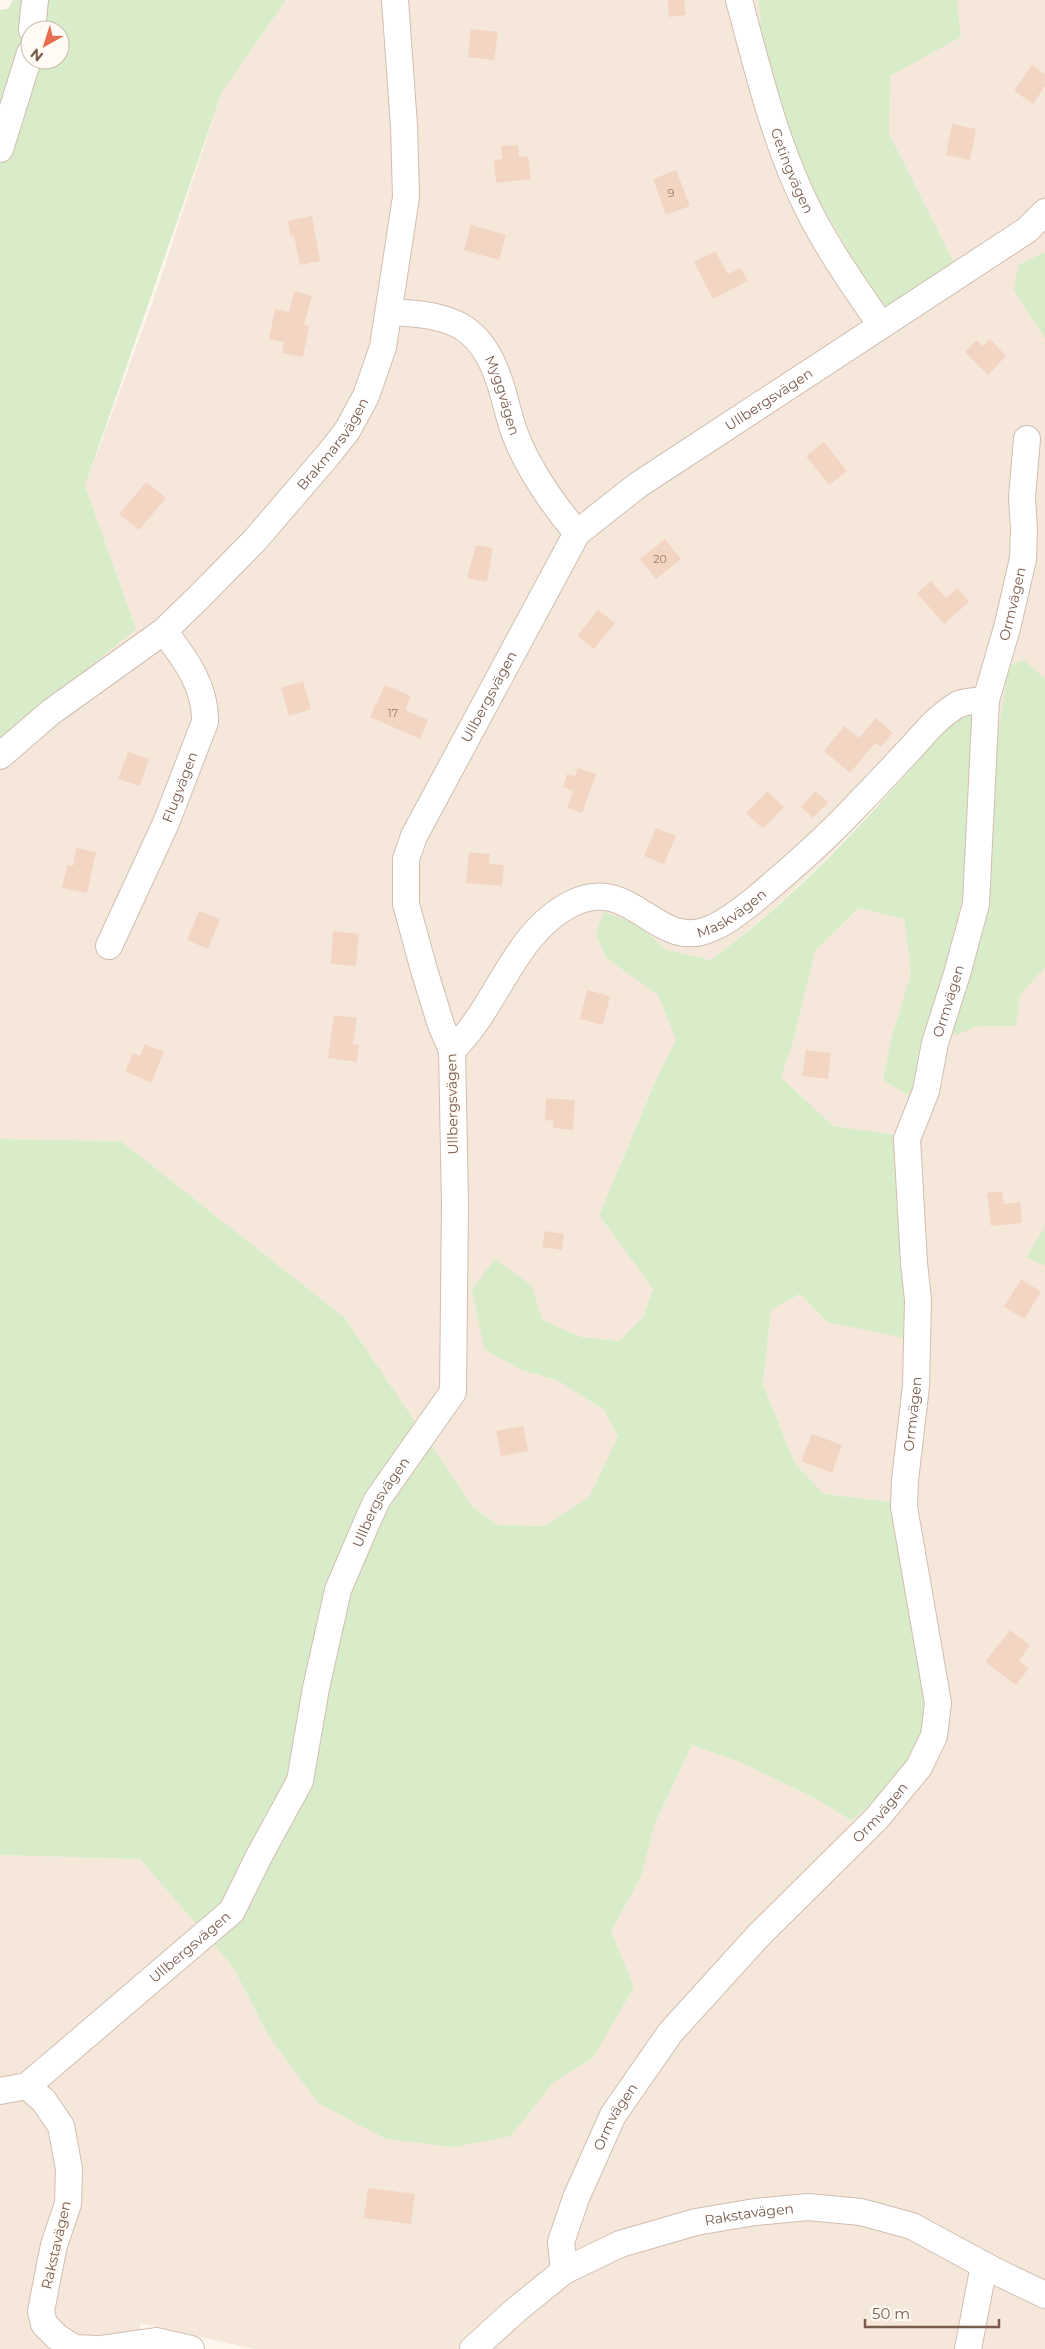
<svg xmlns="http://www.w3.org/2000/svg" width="1045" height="2349" viewBox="0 0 1045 2349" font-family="Montserrat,sans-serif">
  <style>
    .residential { fill: #f5e8da }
    .green { fill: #d8ecc9; fill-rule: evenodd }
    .building { fill: #f3d5c3 }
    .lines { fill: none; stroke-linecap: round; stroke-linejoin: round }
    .minor-casing { stroke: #d1beb0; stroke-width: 28 }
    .minor { stroke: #fff; stroke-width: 26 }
    .labels { text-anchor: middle; stroke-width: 4; stroke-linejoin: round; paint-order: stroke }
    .number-label { font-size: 11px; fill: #987a6a }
    .street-label { font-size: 14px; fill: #7a5c4d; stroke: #fffaf3 }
  </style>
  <rect width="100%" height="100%" fill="#fdf6ec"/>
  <path class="residential" d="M 286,0 L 758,0 L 761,21 L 961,37 L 957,0 L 1045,0 L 1045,2349 L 254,2349 L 140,2323 L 144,2349 L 0,2349 L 0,1855 L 140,1859 L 233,1967 L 268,2035 L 511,2136 L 553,2083 L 593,2058 L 634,1987 L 611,1931 L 641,1877 L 655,1823 L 692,1745 L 747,1765 L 818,1800 L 852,1821 L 917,1760 L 891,1502 L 824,1494 L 795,1464 L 763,1384 L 771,1310 L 800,1294 L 827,1322 L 897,1136 L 833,1126 L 781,1077 L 795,1035 L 815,951 L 859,908 L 904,919 L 911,973 L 890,1043 L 883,1080 L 914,1099 L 961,711 L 901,780 L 826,859 L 768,914 L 711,960 L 665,949 L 639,925 L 606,958 L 658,995 L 676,1040 L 659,1073 L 599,1215 L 653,1289 L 643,1317 L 619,1341 L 581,1337 L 542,1320 L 532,1286 L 521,1370 L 557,1380 L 604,1410 L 618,1438 L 589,1497 L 545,1526 L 498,1525 L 473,1507 L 345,1318 L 121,1141 L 0,1139 L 0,740 L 136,629 L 85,486 L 153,301 L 222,92 Z"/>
  <path class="green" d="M 13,0 L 286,0 L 222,92 L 85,486 L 136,629 L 0,740 L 0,10 L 8,9 ZM 30,30 L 60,30 L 60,60 L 30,60 Z
    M 758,0 L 957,0 L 961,37 L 890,76 L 889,134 L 960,275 L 882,309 L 801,169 L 756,24 L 761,20 Z
    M 1045,252 L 1045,339 L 1014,290 L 1018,265 Z
    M 1024,660 L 1044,678 L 1045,682 L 1045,967 L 1020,995 L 1016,1026 L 978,1026 L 954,1036 L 951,1022 L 1009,665 Z
    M 961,711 L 980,713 L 975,847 L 914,1099 L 883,1080 L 890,1043 L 911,973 L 904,919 L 859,908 L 815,951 L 795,1035 L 781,1077 L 833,1126 L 897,1135 L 912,1291 L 905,1338 L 827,1322 L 800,1294 L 771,1310 L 763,1384 L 795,1464 L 824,1494 L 891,1502 L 912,1593 L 932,1714 L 917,1760 L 852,1821 L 818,1800 L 747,1765 L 692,1745 L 655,1823 L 641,1877 L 611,1931 L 634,1987 L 593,2058 L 553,2083 L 511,2136 L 454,2147 L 386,2139 L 318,2103 L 268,2035 L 233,1967 L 140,1859 L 0,1855 L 0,1139 L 121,1141 L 345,1318 L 473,1507 L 498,1525 L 545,1526 L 589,1497 L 618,1437 L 604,1410 L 557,1380 L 521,1370 L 484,1349 L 472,1289 L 495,1259 L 532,1286 L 542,1320 L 581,1337 L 619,1341 L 643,1317 L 653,1289 L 599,1215 L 659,1073 L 676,1040 L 658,995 L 606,958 L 596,934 L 604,912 L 639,925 L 665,949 L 711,960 C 729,945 749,931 767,915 C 838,854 900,782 961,711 Z
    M 1045,1223 L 1045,1266 L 1026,1257 L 1044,1229 Z"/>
  <path class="building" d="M 668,0 L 684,0 L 686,15 L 669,17 Z
    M 471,29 L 498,32 L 494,60 L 468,57 Z
    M 1032,65 L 1045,74 L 1045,86 L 1033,104 L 1014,91 Z
    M 952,124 L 976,129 L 970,160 L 946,155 Z
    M 518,145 L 519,157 L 528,156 L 531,179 L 496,183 L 494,160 L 503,159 L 501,146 Z
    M 676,170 L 690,206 L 666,215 L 653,179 Z
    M 312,216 L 320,261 L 300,265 L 294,236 L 291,237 L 288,221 Z
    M 471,225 L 506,235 L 499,260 L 464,250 Z
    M 715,251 L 728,274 L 741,268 L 748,281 L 713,299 L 694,262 Z
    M 294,291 L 312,296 L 304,325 L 309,326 L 303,357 L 282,353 L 284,342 L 269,339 L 275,309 L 289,312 Z
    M 990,339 L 1006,356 L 988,375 L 965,352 L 976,340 L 983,346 Z
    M 824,442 L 847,471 L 829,485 L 806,456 Z
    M 146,482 L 166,498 L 139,530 L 119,514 Z
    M 665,539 L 681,559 L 656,579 L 640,559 Z
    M 476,545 L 493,548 L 487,582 L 467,578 Z
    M 931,581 L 946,598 L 958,588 L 969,602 L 944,624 L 917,593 Z
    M 598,610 L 615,623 L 594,649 L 577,636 Z
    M 303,681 L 311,709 L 289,716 L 281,688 Z
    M 385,685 L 411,696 L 405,710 L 428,720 L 420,739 L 370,717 Z
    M 876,718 L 893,733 L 881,747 L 875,743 L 850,773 L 824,751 L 844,726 L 859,738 Z
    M 128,752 L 149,759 L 140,786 L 118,779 Z
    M 578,768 L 596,774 L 582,813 L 567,808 L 573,791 L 563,787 L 567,774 L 575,776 Z
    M 767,791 L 784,807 L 763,829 L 746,813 Z
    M 815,791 L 828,802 L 813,818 L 801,807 Z
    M 656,828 L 676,836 L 664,864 L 644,856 Z
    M 76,848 L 96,852 L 87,893 L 62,888 L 67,865 L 73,866 Z
    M 469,852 L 490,854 L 489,864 L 504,865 L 502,886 L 466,883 Z
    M 199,911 L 220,919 L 208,949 L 187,940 Z
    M 333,931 L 359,934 L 356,966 L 331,964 Z
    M 587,990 L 610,996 L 603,1025 L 580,1019 Z
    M 334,1015 L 357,1018 L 353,1044 L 359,1045 L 357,1062 L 328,1058 Z
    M 145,1044 L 164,1052 L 151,1083 L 125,1071 L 133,1053 L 140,1056 Z
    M 806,1050 L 831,1053 L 828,1079 L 802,1076 Z
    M 546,1098 L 575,1100 L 573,1130 L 553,1128 L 554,1121 L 545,1120 Z
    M 1002,1191 L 1004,1204 L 1020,1202 L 1022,1223 L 991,1226 L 987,1193 Z
    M 545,1231 L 564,1234 L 562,1250 L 542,1247 Z
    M 1021,1279 L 1041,1292 L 1024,1319 L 1004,1307 Z
    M 523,1426 L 528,1451 L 501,1456 L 496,1431 Z
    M 812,1434 L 842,1445 L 832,1473 L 801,1461 Z
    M 1010,1630 L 1030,1645 L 1019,1661 L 1029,1668 L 1016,1685 L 985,1662 Z
    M 368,2188 L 415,2194 L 411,2224 L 364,2218 Z"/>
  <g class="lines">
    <defs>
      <g id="minor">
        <path id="s1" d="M 739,0 C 758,71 776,147 810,213 C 830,252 856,289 881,325"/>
        <path d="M 32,30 L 35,0"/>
        <path d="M 0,149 L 30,53"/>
        <path id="s2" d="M 390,312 C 452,315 481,323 501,386 C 506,402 509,418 515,434 C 529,471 552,503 577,533"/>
        <path id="s3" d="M 0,756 L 51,712 L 164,631 L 200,596 L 255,540 L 328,455 L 347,431 L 366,396 L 383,347 L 406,197 L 404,126 L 395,0"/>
        <path id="s4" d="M 109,946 L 166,823 L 205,722 C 206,686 185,659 164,631"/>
        <path id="s5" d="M 452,1050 C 498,1007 513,932 573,903 C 633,874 657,954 712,928 C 727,922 740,911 753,901 C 790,870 826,839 858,804 C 877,785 895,765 913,746 C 926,731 939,716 957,705 C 965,701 977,701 986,700"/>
        <path id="s6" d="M 27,2086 L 232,1911 L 259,1856 L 300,1781 L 316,1688 L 338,1590 L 367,1522 L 377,1500 L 453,1392 L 455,1204 L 452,1050 L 441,1025 L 424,970 L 406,904 L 406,859 L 414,836 L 577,533 L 638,485 L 1027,230 L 1045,212"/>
        <path d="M 27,2086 L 44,2101 L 61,2126 L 69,2169 L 68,2204 L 54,2245 L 41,2311 L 44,2324 L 57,2337 L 74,2348 L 96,2349"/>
        <path d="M 0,2091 L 27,2086"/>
        <path id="s7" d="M 564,2271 L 561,2242 L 576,2198 L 613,2115 L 670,2033 L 758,1936 L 877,1818 L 919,1767 L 934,1736 L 938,1703 L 904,1507 L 905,1480 L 916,1386 L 918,1300 L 914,1263 L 907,1139 L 926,1091 L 935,1043 L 957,974 L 976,904 L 986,700 L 1007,628 L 1023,559 L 1024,529 L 1022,497 L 1027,439"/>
        <path d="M 100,2349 L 156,2341 L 191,2349"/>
        <path id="s8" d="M 473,2349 L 516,2310 L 564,2271 L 620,2244 L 696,2222 L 755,2212 L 808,2207 L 861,2212 L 912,2226 L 993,2270 L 1045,2295"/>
        <path d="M 968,2349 L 984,2265"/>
      </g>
    </defs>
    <use href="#minor" class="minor-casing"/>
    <use href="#minor" class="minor"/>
  </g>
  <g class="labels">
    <g class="number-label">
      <text x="671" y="197">9</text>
      <text x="660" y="563">20</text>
      <text x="393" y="717">17</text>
    </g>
    <g class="street-label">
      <text dy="5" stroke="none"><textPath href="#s1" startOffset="179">Getingvägen</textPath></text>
      <text dy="5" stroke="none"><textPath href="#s2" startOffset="156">Myggvägen</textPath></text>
      <text dy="5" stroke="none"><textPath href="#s6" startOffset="1984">Ullbergsvägen</textPath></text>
      <text dy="5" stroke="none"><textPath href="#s3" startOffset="459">Brakmarsvägen</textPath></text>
      <text dy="5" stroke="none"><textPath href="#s7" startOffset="1816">Ormvägen</textPath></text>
      <text dy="5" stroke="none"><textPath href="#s6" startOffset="1564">Ullbergsvägen</textPath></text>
      <text dy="5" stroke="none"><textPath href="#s4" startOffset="174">Flugvägen</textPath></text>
      <text dy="5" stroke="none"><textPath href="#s5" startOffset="366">Maskvägen</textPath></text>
      <text dy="5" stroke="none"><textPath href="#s7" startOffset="1411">Ormvägen</textPath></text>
      <text transform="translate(452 1104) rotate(-91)" y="5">Ullbergsvägen</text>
      <text dy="5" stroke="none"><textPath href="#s7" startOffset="991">Ormvägen</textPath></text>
      <text dy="5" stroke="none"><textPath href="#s6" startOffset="709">Ullbergsvägen</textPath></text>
      <text dy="5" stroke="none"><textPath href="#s7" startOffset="571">Ormvägen</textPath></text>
      <text dy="5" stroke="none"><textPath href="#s6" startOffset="214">Ullbergsvägen</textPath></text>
      <text dy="5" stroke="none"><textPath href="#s7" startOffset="166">Ormvägen</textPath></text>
      <text dy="5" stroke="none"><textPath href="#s8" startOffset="315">Rakstavägen</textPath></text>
      <text transform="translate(56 2245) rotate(-77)" y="5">Rakstavägen</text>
    </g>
  </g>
  <g transform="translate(45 45) rotate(219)"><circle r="24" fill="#fffaf3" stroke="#cabbb1"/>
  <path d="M0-4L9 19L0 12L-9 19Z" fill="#e76f51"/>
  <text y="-8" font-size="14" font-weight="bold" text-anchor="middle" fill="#7a5c4d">N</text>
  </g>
  <path d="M865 2319v8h134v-8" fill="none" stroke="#7a5c4d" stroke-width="2.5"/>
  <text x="872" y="2319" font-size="15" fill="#7a5c4d" stroke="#fffaf3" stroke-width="4" paint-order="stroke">50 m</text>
</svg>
